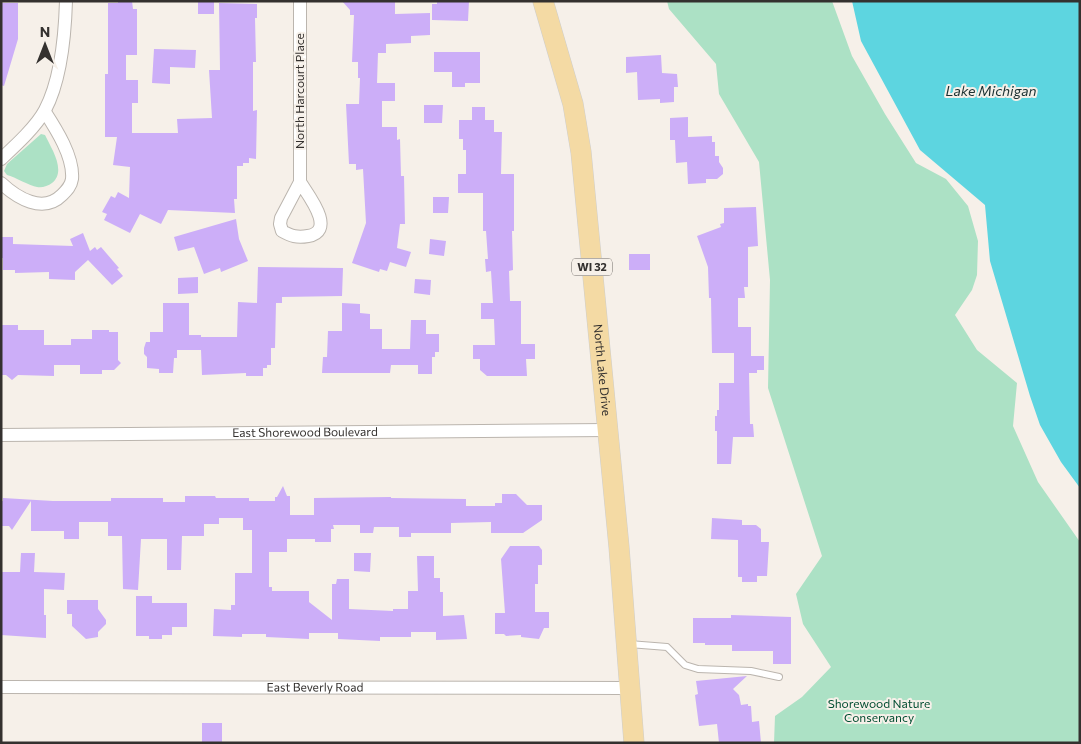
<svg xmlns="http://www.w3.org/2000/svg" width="1081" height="744" viewBox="0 0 1081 744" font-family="Commissioner,sans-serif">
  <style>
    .green { fill: #ace1c5 }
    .water { fill: #5dd5e0 }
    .building { fill: #ccaef8 }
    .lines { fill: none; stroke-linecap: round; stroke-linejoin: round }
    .service-casing { stroke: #bbb5ae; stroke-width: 8 }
    .minor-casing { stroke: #bbb5ae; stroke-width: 14 }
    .primary-casing { stroke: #cececd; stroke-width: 21 }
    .service { stroke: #fff; stroke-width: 6 }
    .minor { stroke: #fff; stroke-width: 12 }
    .primary { stroke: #f4daa4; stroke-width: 20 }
    .labels { text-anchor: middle; stroke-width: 4; stroke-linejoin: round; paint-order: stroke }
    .shield { fill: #f6f0e9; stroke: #6e6a67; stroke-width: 1 }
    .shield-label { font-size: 11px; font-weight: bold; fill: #34312f }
    .street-label { font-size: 12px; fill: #34312f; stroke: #f6f0e9 }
    .park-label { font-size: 12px; fill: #004d31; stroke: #f6f0e9 }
    .water-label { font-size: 14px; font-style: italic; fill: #1b3032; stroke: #f6f0e9 }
  </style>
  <rect width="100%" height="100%" fill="#f6f0e9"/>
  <path class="green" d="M 667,1 L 832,1 L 852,56 L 885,114 L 916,163 L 946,179 L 968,206 L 978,241 L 977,275 L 972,290 L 955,315 L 977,350 L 1017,383 L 1013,426 L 1038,482 L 1080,542 L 1080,743 L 774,743 L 775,716 L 802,697 L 831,667 L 803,624 L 796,594 L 822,556 L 768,388 L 770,280 L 759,162 L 719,94 L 716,64 L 669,9 Z
    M 41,134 L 45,135 C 51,148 67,171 52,183 C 48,186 42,188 37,187 C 30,186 15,177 7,175 L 4,171 L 7,164 Z"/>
  <path class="water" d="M 852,1 L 1080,1 L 1080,488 L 1061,462 L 1040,425 L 1030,396 L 990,261 L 985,205 L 920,150 L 861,41 Z"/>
  <path class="building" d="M 118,1 L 132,1 L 133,9 L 137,9 L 137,55 L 126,55 L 126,80 L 138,80 L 138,103 L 132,103 L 132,133 L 178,133 L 177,119 L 212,118 L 209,70 L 220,70 L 219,3 L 257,4 L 257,18 L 255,18 L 256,62 L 253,62 L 253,111 L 257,110 L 256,159 L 249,158 L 249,163 L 243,163 L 243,166 L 237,166 L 237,199 L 234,199 L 235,213 L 168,210 L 161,224 L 140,214 L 130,233 L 104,220 L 107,214 L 102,212 L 111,196 L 115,198 L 118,192 L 129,198 L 130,167 L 113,165 L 117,137 L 105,137 L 105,74 L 108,74 L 108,3 L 118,3 Z
    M 198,1 L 214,1 L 214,14 L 198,14 Z
    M 342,1 L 395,1 L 395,14 L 430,13 L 430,35 L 411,36 L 411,43 L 386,44 L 386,53 L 378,53 L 377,83 L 395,83 L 395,101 L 382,101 L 382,127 L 397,127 L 397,140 L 400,139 L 401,176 L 404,176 L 405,224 L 400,224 L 397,248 L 411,252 L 406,267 L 390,262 L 387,271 L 380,269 L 379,272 L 352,263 L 366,223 L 363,169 L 356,170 L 356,164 L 349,164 L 346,104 L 359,104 L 360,78 L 358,78 L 358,62 L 352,62 L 354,15 L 350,15 L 350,10 Z
    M 437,1 L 469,1 L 468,21 L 432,20 L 432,4 L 437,4 Z
    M 1,3 L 18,3 L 18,39 L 4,86 L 1,85 Z
    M 154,49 L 196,50 L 195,68 L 170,67 L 170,84 L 152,83 Z
    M 434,52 L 480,52 L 480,83 L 465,83 L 465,87 L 452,87 L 452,72 L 434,72 Z
    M 661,55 L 662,73 L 677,74 L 678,87 L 674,87 L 674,102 L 660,103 L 660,99 L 638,100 L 637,72 L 626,73 L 626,57 Z
    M 424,105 L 443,105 L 442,123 L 424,123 Z
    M 472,107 L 485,107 L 485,120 L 494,120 L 494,132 L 502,132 L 501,174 L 514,174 L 514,231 L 512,231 L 513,270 L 509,271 L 510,301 L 521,301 L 521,344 L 535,344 L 535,359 L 526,359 L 527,376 L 487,376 L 480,370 L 480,359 L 473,359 L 473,345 L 495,345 L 494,319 L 481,319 L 481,303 L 493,303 L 491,271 L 486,272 L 485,259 L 488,259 L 486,231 L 483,231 L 483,193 L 458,193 L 458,174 L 466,174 L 466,150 L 463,150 L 463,139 L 459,139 L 459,120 L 472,120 Z
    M 688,117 L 688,137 L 712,136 L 712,142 L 715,142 L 715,156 L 719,156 L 719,162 L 723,168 L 723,174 L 717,179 L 706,179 L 706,183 L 688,184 L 687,162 L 676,163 L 675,140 L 670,140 L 670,118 Z
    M 433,197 L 449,197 L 448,213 L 433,213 Z
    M 756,207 L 758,246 L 748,247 L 748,287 L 744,287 L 745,298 L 738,298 L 738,327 L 751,327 L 751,356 L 764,356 L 764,370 L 757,370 L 757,373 L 749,373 L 750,424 L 753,424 L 754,437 L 733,437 L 731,464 L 717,464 L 717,431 L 715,431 L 715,416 L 717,416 L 717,410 L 719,410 L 719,383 L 734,383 L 734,353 L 712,353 L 711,298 L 709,298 L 708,267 L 697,236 L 721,227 L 720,224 L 724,223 L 724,208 Z
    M 236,219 L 239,239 L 248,261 L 221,272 L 220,268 L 204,274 L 194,247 L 178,251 L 174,237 Z
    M 83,233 L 90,251 L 95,247 L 97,250 L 101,247 L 119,268 L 117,269 L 123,276 L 112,285 L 88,260 L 75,272 L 75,280 L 49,279 L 49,272 L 15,273 L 15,270 L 3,270 L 3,258 L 1,258 L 1,237 L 13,237 L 13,244 L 73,246 L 70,239 Z
    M 430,239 L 446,241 L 444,256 L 429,254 Z
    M 629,254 L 650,254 L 650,270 L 629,270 Z
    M 258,267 L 343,268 L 342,296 L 282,297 L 282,303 L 276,303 L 275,348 L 271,348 L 271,365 L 267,365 L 267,368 L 263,368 L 263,376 L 246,376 L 246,373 L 202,375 L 201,350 L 177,350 L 177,358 L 174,358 L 173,373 L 159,373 L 159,369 L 147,368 L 147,357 L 144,354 L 144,348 L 146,342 L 150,342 L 150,332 L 163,332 L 163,303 L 189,303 L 189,335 L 201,335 L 201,337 L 237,337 L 238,302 L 257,303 Z
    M 198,277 L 198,293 L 178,294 L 178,278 Z
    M 415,279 L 431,280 L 430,295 L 414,293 Z
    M 342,303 L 360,304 L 360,313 L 370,314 L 370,329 L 382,329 L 382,349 L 410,349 L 411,320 L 426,320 L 426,334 L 439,334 L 439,352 L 435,352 L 435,357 L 432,357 L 432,374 L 418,374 L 418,365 L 391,365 L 390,373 L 322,373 L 323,357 L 327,357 L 328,331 L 342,331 Z
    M 1,325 L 18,325 L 18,330 L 44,330 L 44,345 L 71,345 L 71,339 L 92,339 L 92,330 L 109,330 L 109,332 L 118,332 L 118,360 L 121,363 L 114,370 L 102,370 L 102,374 L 80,374 L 80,365 L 54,365 L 54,376 L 18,375 L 12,380 L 6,375 L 1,375 Z
    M 283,486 L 287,496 L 290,496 L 290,515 L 314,515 L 314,498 L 391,497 L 391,498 L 466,499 L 466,506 L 495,506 L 495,503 L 502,503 L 502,494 L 516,494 L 527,505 L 542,505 L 542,520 L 523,533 L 491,533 L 491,522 L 451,523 L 451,533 L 411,533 L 411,537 L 399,537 L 399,527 L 374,527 L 373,533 L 360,533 L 360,525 L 333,525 L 334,529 L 331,529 L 331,542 L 315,542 L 315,539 L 287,539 L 287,552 L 269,552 L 269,587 L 272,587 L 272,591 L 309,591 L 309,602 L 332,620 L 332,584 L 336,584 L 337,579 L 349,579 L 349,609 L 393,611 L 393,609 L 408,609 L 408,591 L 418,591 L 417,556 L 434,556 L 434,578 L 440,578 L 440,592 L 443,592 L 443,616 L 464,615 L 467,639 L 436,640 L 436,632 L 411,632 L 411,637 L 380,637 L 380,641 L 338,639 L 338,633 L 309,633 L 309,639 L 266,637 L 266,634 L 242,634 L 242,637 L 213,636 L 214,609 L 231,610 L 231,605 L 235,605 L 235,573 L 252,573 L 252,530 L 243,530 L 243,518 L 219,518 L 219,524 L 204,524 L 204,536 L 182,536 L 181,570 L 167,570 L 167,539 L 141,539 L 138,590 L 123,589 L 122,536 L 108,536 L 108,522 L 79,522 L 79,539 L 64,539 L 64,531 L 31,531 L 31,501 L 12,530 L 9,526 L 1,526 L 1,501 L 3,501 L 3,498 L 53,501 L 111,501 L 111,498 L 163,498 L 163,502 L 185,502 L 185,496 L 215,496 L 216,498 L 249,498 L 249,501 L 275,501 L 275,497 L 277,497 Z
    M 712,518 L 742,520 L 742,525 L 756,525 L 761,529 L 761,542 L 769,542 L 767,576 L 757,576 L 757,582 L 742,582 L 742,577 L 738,577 L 738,540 L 711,539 Z
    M 510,546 L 539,546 L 542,550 L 542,565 L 538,565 L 538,584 L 535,584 L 535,612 L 549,612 L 549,628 L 544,628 L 539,639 L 521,637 L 521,635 L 506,636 L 504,634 L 495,634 L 495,613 L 505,613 L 501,559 Z
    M 21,553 L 35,553 L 34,572 L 65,573 L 64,590 L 44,589 L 44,615 L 46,615 L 46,638 L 1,635 L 1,572 L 20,572 Z
    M 354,553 L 371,553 L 370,572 L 354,571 Z
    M 136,596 L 152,596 L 152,603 L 187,603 L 187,627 L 172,627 L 172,635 L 162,635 L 162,639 L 149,639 L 149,636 L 136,636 Z
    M 67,600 L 98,600 L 98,609 L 106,620 L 106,624 L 98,632 L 98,637 L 86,639 L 72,626 L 72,614 L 67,614 Z
    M 731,615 L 791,617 L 791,664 L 773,664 L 773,651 L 732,651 L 732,645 L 705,645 L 705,643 L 693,643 L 693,618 L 731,618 Z
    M 747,676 L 733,689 L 739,695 L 741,705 L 748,704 L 748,706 L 751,706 L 752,722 L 759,721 L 761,743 L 719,743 L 717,724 L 699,726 L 695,695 L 698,694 L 696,681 Z
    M 202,723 L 222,723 L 222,743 L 202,743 Z"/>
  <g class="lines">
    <defs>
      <path id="service" d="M 629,644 L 667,647 L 685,665 L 698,669 L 751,671 L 779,677"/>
      <g id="minor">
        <path d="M 1,159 C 15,146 36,127 45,110 C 61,80 65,35 66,1"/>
        <path d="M 300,182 C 308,195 337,231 308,236 C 297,238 291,236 282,231 L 280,224 L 281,218 L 300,182 L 300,1"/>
        <path d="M 1,183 C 17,198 43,214 62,195 C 67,190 71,186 72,179 C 74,157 56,129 45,112"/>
        <path id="s1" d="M 1,435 L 608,430"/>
        <path id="s2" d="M 1,687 L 628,688"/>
      </g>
      <g id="primary">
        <path id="s3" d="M 543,1 L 573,104 L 581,152 L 619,547 L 634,743"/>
      </g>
    </defs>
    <use href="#service" class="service-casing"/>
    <use href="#minor" class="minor-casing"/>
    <use href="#primary" class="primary-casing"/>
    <use href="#service" class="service"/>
    <use href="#minor" class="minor"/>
    <use href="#primary" class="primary"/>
  </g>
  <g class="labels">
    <rect class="shield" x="572" y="258.5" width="40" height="17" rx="4"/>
    <g class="shield-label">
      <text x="592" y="271">WI 32</text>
    </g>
    <g class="street-label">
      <text transform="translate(300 91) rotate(-90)" y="4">North Harcourt Place</text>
      <text dy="4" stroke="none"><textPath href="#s3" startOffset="375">North Lake Drive</textPath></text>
      <text dy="4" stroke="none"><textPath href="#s1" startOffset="304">East Shorewood Boulevard</textPath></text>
      <text dy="4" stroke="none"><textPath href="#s2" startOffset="314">East Beverly Road</textPath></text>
    </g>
    <g class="park-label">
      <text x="879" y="708">Shorewood Nature<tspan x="879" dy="14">Conservancy</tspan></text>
    </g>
    <g class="water-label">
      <text x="991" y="96">Lake Michigan</text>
    </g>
  </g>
  <rect width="1081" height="744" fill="none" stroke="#34312f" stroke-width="5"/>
  <g transform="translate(45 45)" stroke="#f6f0e9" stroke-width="4" paint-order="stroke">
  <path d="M0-4L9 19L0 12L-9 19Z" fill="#34312f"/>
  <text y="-8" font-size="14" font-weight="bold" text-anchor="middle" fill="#34312f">N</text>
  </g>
</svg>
